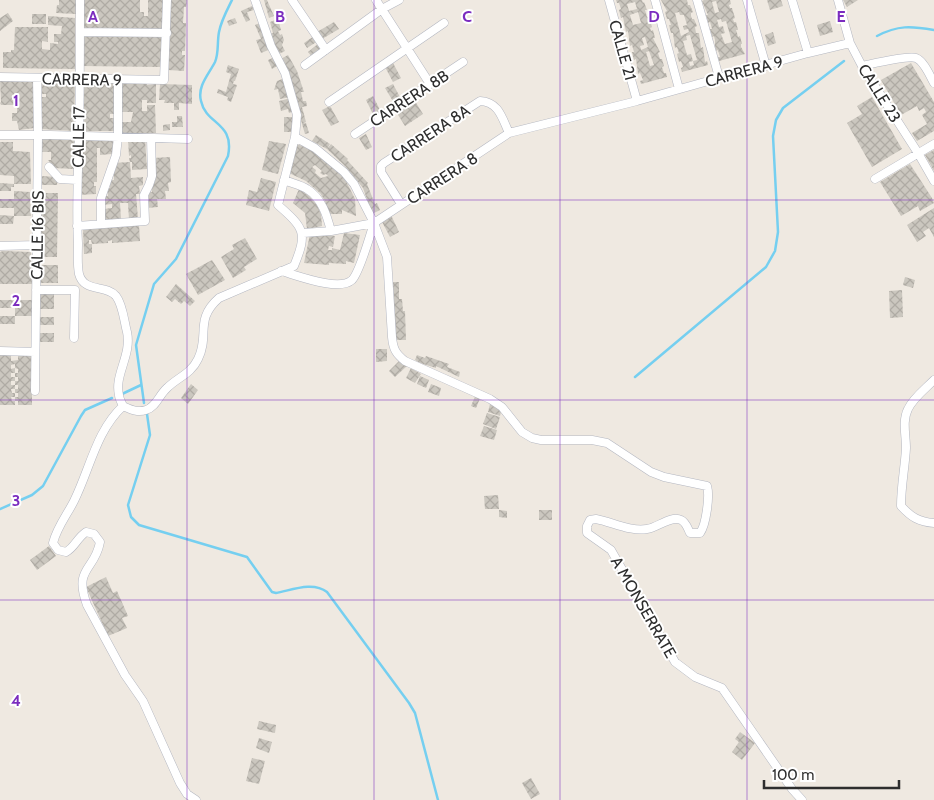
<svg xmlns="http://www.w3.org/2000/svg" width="934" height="800" viewBox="0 0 934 800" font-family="Cabin,sans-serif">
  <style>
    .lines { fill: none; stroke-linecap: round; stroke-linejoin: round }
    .stream { stroke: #75cff0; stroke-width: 2.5 }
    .building { fill: url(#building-cross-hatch); fill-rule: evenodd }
    .minor-casing { stroke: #b4b7c1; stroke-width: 9 }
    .minor { stroke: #fff; stroke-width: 8 }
    .grid { fill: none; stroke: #7b2cbf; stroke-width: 1; stroke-opacity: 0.55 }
    .labels { text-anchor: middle; stroke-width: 4; stroke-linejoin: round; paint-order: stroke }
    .street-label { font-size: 16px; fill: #2e2e2e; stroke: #fff }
    .grid-label { font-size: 16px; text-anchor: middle; font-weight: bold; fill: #7b2cbf; stroke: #fff; stroke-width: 4; stroke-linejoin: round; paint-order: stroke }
  </style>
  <defs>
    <pattern id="building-cross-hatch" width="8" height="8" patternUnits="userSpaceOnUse" patternTransform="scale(1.25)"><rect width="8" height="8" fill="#cbc7bf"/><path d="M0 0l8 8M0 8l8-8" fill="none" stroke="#afaba4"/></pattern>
  </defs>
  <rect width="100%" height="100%" fill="#efe9e1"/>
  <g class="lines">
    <path class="stream" d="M 877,36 C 898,25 911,26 934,30
      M 635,377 L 766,267 L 775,251 L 778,232 L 773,136 L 776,120 L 783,108 L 844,61
      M 122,394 L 141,385
      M 144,403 L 136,345 L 154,284 L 176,259 L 228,156 C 235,122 206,125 201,101 C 197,86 209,74 215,62 C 219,53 217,42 219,32 C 221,21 227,10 232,0
      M 147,414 L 150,435 L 128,505 L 131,517 L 139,525 L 247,557 L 272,592 L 276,593 C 292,590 313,581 327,592 L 409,703 L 415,713 L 438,800
      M 0,509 L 32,495 L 43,486 L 81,416 L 85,410 L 112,398"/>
  </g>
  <path class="building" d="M 59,0 L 76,0 L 76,14 L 56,13 L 57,5 L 59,5 Z
    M 80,0 L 140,0 L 140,12 L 144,12 L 144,16 L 148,16 L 148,0 L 164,0 L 164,30 L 83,28 Z
    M 170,0 L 187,0 L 186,7 L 184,7 L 183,23 L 186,23 L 185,51 L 182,51 L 182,55 L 185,55 L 184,71 L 168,70 Z
    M 264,0 L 267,0 L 274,16 L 269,18 Z
    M 616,0 L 642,0 L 643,3 L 644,2 L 647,10 L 645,10 L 647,17 L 649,16 L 652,27 L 650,28 L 651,31 L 653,30 L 655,38 L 653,38 L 660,52 L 658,53 L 660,59 L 662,59 L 664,66 L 662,67 L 664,73 L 666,73 L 667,77 L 641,84 L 640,81 L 643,80 L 640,73 L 638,74 L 636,59 L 634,60 L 632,52 L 634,52 L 632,45 L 630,46 L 628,31 L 626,32 L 623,17 L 621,18 L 619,10 L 621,9 L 619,3 L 617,3 ZM 635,2 L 637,9 L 629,11 L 627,4 ZM 638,12 L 641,23 L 633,25 L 630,15 ZM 645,37 L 648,47 L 641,50 L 640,46 L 644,45 L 642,38 ZM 649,51 L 654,65 L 650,66 L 646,52 Z
    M 661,0 L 687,0 L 688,5 L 690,5 L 693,12 L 691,13 L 691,16 L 692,19 L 694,19 L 697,26 L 695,27 L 696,33 L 699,33 L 701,48 L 703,47 L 705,62 L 707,61 L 708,65 L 682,72 L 681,68 L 683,67 L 681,61 L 679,62 L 677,54 L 679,53 L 677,47 L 675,48 L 673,33 L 671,33 L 669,25 L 671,25 L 669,19 L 667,19 L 665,12 L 667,11 ZM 679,12 L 680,15 L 684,15 L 687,25 L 683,26 L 684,30 L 688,29 L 689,32 L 681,36 L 675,13 ZM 690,35 L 697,60 L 693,61 L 694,65 L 690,66 L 689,62 L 693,61 L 691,54 L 687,55 L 683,41 L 687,40 L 686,36 Z
    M 704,0 L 730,0 L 731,4 L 729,5 L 730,8 L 732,8 L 735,18 L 733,19 L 734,22 L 736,22 L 738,30 L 736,30 L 737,33 L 738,37 L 740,36 L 742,44 L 741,44 L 741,47 L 745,54 L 719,61 L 718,57 L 720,57 L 718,50 L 716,51 L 715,47 L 715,40 L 714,36 L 712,37 L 710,29 L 712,29 L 710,22 L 708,23 L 706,15 L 708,15 L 702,1 ZM 716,1 L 719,12 L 715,13 L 712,2 ZM 721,19 L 722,22 L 726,21 L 732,42 L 725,44 L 721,34 L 725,33 L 724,30 L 723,26 L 719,27 L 717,20 Z
    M 767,0 L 781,0 L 783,6 L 770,10 Z
    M 843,0 L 858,0 L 847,7 Z
    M 252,6 L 254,10 L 247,12 L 250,20 L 246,22 L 241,11 Z
    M 8,13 L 13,21 L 0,31 L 0,18 Z
    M 32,14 L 46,14 L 46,24 L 32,24 Z
    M 48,16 L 75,18 L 75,69 L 3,68 L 3,52 L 11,52 L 11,50 L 14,50 L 15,27 L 48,27 L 48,42 L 42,41 L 42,49 L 50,50 L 50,43 L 58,44 L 58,42 L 54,42 L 54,34 L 61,34 L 62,26 L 48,25 Z
    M 235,18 L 237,23 L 229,26 L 227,21 Z
    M 278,19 L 281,30 L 278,31 L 280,35 L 282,34 L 284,40 L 282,45 L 285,51 L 279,54 L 269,34 L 273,33 L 270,22 Z
    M 830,21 L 833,32 L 820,36 L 817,25 Z
    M 334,22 L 339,29 L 322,39 L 317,32 Z
    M 260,23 L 271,49 L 261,53 L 256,40 L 261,39 L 255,25 Z
    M 773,32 L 776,43 L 768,46 L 765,35 Z
    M 82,34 L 163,34 L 162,67 L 81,66 Z
    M 314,36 L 318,41 L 307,48 L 304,43 Z
    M 319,43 L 323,49 L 312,57 L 308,52 Z
    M 288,55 L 297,71 L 304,92 L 301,92 L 303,101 L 306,101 L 307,106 L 302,107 L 306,122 L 302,124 L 295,94 L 281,59 Z
    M 275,57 L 279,65 L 272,69 L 268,60 Z
    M 393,63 L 401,78 L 393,82 L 385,67 Z
    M 911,63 L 934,102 L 934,131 L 917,141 L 912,133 L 927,124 L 922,115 L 926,112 L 924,108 L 919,111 L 917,106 L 901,115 L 881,80 Z
    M 228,65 L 239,69 L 235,81 L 234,81 L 233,84 L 237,85 L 231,102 L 227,100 L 228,97 L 217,93 L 218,89 L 226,92 L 231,74 L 226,72 Z
    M 285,78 L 291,97 L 280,99 L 278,89 L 274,90 L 277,81 Z
    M 0,80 L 35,80 L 34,128 L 19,130 L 17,121 L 12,121 L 12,113 L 17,113 L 17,105 L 1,105 L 0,103 L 1,102 Z
    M 81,80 L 115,82 L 114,114 L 110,114 L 110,118 L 114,118 L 114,131 L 81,131 L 81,114 L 83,114 L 83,110 L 81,110 Z
    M 42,81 L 75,81 L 74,131 L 41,129 L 41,97 L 46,97 L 46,94 L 42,94 Z
    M 125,82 L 147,83 L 147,85 L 156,84 L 156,103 L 147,103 L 147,100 L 142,100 L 142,111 L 147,111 L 147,105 L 155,105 L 156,133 L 119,133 L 119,122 L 131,122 L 133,112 L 121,112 L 120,83 Z
    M 160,84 L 192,85 L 192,104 L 179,103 L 179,110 L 174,110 L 174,103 L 164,103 L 165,100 L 159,100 Z
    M 393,84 L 401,99 L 394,103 L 385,88 Z
    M 373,96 L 381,112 L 374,116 L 366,100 Z
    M 872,97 L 902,149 L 872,167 L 847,123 L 862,114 L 857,106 Z
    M 291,98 L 295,111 L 289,113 L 288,109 L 281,111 L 279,101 Z
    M 413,98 L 423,114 L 405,126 L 395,110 Z
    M 330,106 L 339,122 L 331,126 L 322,110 Z
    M 177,116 L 182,116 L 183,127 L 172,127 L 172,122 L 177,122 Z
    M 284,117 L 292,117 L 292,132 L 284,132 Z
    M 306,123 L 309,133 L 305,134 L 302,124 Z
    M 170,124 L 170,130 L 163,131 L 163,125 Z
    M 366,134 L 372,147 L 366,150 L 359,138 Z
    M 41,135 L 75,136 L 74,169 L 54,168 L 48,160 L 51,160 L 51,152 L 41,152 Z
    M 316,135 L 330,144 L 327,149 L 312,141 Z
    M 80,137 L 114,137 L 112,154 L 100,155 L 100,148 L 97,148 L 97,182 L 94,182 L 94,186 L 96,186 L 96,194 L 79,195 Z
    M 128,139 L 145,139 L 147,169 L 132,170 L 132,162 L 130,162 L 131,178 L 143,177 L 143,185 L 139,186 L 140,194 L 136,194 L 138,219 L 129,220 L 128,203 L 120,203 L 121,219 L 105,221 L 104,209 L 112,208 L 112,204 L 103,205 L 103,196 L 108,196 L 107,188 L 110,188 L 110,180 L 114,180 L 113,163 L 130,162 L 129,158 L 131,158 L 131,155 L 129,156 Z
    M 269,141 L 286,144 L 278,174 L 262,170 Z
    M 0,142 L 13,142 L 13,151 L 30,152 L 31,184 L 14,184 L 14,176 L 0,175 Z
    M 296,144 L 306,147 L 314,152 L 343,175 L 355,199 L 356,216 L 342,210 L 342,214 L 328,214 L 325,201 L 320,193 L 306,181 L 289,173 ZM 315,165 L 322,171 L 320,173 L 323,175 L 326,174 L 328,176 L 321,178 L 315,173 L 316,170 L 312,167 Z
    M 331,144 L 348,159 L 347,160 L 368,183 L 367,184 L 375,204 L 377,203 L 380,210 L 372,214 L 363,188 L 345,166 L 327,149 Z
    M 934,150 L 934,171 L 925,155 Z
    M 170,157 L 171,182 L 168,183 L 169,191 L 165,191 L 166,199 L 157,199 L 158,207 L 147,208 L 146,200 L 149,200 L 148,192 L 152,192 L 151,183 L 154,183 L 153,158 Z
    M 910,164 L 932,198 L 934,203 L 920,211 L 918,206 L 901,216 L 880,182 Z
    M 41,176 L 58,177 L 57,185 L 40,185 Z
    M 261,178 L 276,182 L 269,211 L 246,205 L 249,190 L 257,192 Z
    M 0,183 L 14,184 L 14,187 L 11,187 L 11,191 L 0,191 Z
    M 299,189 L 309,196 L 317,205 L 321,214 L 322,226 L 307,229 L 305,213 L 293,203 Z
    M 14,191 L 30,192 L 31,216 L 14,216 L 14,208 L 0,208 L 0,199 L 14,199 Z
    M 41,193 L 58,193 L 57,257 L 40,257 Z
    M 934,208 L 934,237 L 929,228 L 923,232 L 926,236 L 917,242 L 907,225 Z
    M 0,215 L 14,216 L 13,224 L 0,224 Z
    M 391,215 L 399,232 L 390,237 L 381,220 Z
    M 139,225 L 140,241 L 112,243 L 112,240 L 108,241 L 108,243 L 92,244 L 91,240 L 89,240 L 89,244 L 92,244 L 92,253 L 84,254 L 83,228 Z
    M 344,233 L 360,235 L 354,263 L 346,261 L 346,264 L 329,263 L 329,265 L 304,263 L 310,234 L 335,236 L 333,247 L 329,246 L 328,250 L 332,250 L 332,248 L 340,250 Z
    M 245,238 L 257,259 L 244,267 L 246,270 L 233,278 L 221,257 L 234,249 L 232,245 Z
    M 3,251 L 31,252 L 32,284 L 0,284 L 0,252 Z
    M 212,260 L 225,280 L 198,295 L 186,274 Z
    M 39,265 L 58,265 L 58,283 L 39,283 Z
    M 905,277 L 915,280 L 913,288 L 903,285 Z
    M 393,282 L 399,282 L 399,299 L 402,299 L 403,311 L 405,311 L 406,340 L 395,340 Z
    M 176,284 L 195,301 L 190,306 L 184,301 L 181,304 L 175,299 L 172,302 L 166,297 Z
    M 902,290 L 903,317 L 890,318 L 889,291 Z
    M 37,292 L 54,293 L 54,309 L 37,309 Z
    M 0,300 L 32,300 L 32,316 L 15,316 L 15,324 L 0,324 L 0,316 L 15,316 L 15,308 L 0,308 Z
    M 37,317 L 54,317 L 54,325 L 37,325 Z
    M 38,333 L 54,333 L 54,342 L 38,342 Z
    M 376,349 L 387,349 L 387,361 L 376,362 Z
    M 0,355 L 11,355 L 11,361 L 18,360 L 18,355 L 32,355 L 32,405 L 18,405 L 18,401 L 15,401 L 15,405 L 0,405 ZM 15,364 L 15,368 L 18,369 L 18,373 L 15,373 L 15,377 L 11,377 L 11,373 L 15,373 L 15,368 L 11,369 L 11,365 ZM 15,377 L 18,377 L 18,381 L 15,381 L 15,385 L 18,385 L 18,389 L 15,389 L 15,393 L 18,393 L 18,397 L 15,397 L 15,401 L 12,401 L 11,397 L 15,397 L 15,393 L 12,393 L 11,389 L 15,389 L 15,385 L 11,385 L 11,381 L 15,381 Z
    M 417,355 L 425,358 L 426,356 L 449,364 L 447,367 L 460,372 L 459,377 L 436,366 L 436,368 L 420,363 L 415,360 Z
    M 400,360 L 407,366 L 395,377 L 389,371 Z
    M 411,368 L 421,374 L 415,383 L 406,378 Z
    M 420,376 L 429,380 L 426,388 L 417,384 Z
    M 191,384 L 198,390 L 188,404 L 181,398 Z
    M 431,384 L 441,388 L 439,396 L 428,392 Z
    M 476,394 L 481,396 L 476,408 L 471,406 Z
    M 490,404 L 502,408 L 500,416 L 488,412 Z
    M 487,413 L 500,417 L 496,429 L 483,424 Z
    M 484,426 L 497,430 L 494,440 L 480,436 Z
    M 498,495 L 499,509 L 485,509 L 484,496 Z
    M 499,510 L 507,511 L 507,518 L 499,517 Z
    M 539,510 L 552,510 L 552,520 L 539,520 Z
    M 49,546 L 56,556 L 37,570 L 30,560 Z
    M 106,577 L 113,593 L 117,591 L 128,616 L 122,618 L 127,628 L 108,636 L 86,587 Z
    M 259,721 L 276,725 L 275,733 L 257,729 Z
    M 740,732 L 755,743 L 742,760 L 732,752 L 739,742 L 735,739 Z
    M 259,738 L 272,742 L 269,753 L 256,748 Z
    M 252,758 L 265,761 L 259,784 L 246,781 Z
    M 531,778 L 540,794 L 531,799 L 522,783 Z"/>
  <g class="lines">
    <defs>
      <path id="minor" d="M 80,0 C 80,46 80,91 79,137 C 78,173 76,208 78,243 C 78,253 77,264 79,274 C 84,293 106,284 116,296 C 123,305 124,321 127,332 C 132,355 114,375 119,395 C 119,399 122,403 123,406 C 130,409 137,413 146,410 C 156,407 159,395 167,388 C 178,377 191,374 198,359 C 210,335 194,320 219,298 L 294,266 C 308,232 304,228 278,205 L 295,137 L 297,115 L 285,73 L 271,46 L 255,0
        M 292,0 L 326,50
        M 376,0 L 430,84
        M 609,0 L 637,101
        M 655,0 L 679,89
        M 697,0 L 719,77
        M 747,0 L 766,66
        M 792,0 L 808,53
        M 838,0 L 850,43 L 862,66 L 918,153 L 934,181
        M 80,32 L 167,33
        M 305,65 L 382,9 L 399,0
        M 862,66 C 872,64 908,55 916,58 C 924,61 930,76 934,83
        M 0,77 L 164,80 L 167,0
        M 329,102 L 444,23
        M 355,134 L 463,62
        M 0,135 L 50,135 L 188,139
        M 295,137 L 315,148 L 344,172 L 354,184 L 374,223 L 387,257 L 392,337 C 393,349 396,354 405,361 L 490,399 L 502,407 L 522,432 L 532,438 L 541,440 L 592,440 L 607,443 L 651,472 L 664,477 L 707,486 C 710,496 706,525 700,533 L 690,533 C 688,529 686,522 681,520 C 671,515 657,528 647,529 C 631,532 612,522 596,519 L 590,520 L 587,526 L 587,533 L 611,550 L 675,662 L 695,677 L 722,688 L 792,789 L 802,800
        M 49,167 L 60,179 L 77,180
        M 875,179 L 934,144
        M 284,180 C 291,183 301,185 307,189 C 322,198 327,216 331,231
        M 401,204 L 381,172 L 381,166 L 384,163 L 480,101 C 499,102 502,118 509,133
        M 101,224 L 101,198 L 116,155 L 118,137 L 118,79
        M 77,226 L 145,221 L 144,195 L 149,185 L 152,176 L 151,138
        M 303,233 L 331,231 L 374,223 L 509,133 L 637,101 L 808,53 L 850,43
        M 0,246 L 37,245
        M 281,271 C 296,275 339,292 352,280 C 360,272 370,235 374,223
        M 36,290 L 75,290 L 74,338
        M 0,351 L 35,352
        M 934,380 C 925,389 913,398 908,409 C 902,421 906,435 906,448 C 905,467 901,486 901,506 C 911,517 919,522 934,523
        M 35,391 L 38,135 L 37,78
        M 123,406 C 96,431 90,469 74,501 C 67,515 57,527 53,543 L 58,550 L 66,552 C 75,547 77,538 86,532 L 94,534 L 100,542 C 95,571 73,567 87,605 L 125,675 L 143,701 L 180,783 L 187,794 L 196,800"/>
    </defs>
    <use href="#minor" class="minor-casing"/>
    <use href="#minor" class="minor"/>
  </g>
  <path class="grid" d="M 187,0 L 187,800M 374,0 L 374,800M 560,0 L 560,800M 747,0 L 747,800M 0,200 L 934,200M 0,400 L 934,400M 0,600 L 934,600"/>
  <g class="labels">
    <g class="street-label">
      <text transform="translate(623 50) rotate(74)" y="6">CALLE 21</text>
      <text transform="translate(744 71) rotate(-15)" y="6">CARRERA 9</text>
      <text transform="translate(82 79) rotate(1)" y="6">CARRERA 9</text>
      <text transform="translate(880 93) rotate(58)" y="6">CALLE 23</text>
      <text transform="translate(409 98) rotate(-33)" y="6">CARRERA 8B</text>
      <text transform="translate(430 133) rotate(-33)" y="6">CARRERA 8A</text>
      <text transform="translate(78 137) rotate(-89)" y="6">CALLE 17</text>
      <text transform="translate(442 178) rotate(-33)" y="6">CARRERA 8</text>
      <text transform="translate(37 235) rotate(-89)" y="6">CALLE 16 BIS</text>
      <text transform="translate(644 607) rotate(60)" y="6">A MONSERRATE</text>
    </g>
  </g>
  <g class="grid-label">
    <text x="93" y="22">A</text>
    <text x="280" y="22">B</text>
    <text x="467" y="22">C</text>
    <text x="654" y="22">D</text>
    <text x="841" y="22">E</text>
    <text x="16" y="106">1</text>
    <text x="16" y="306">2</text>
    <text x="16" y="506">3</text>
    <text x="16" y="706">4</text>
  </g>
  <path d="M764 780v8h135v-8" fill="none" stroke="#2e2e2e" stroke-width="2.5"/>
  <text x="772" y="780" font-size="15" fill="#2e2e2e" stroke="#ffffff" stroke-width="4" paint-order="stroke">100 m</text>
</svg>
